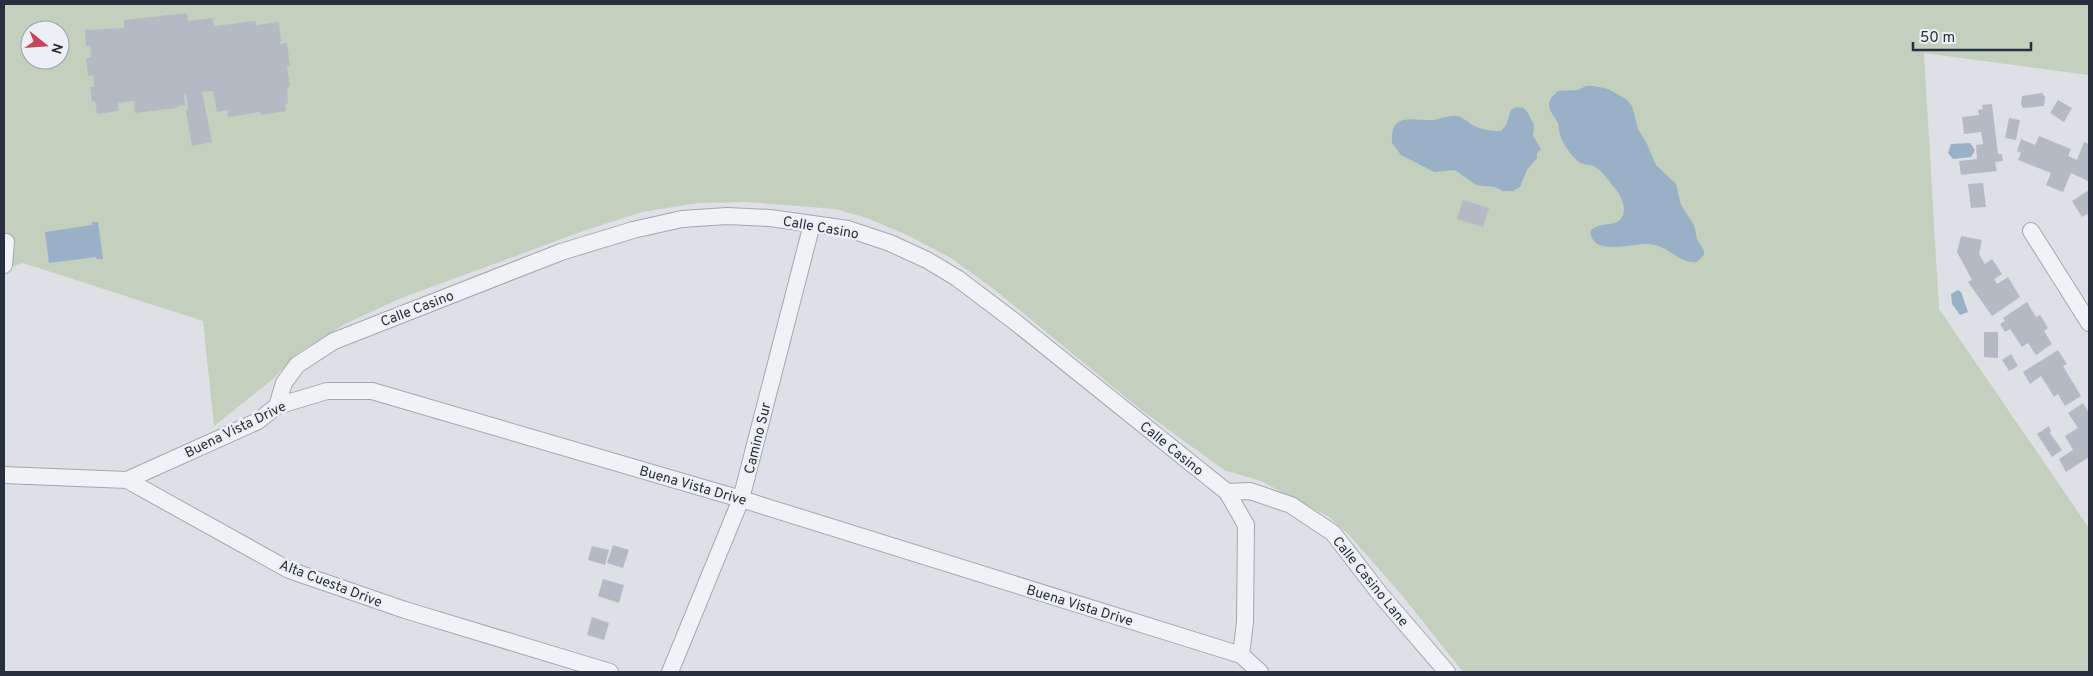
<svg xmlns="http://www.w3.org/2000/svg" width="2093" height="676" viewBox="0 0 2093 676" font-family="Overpass,sans-serif">
  <style>
    .green { fill: #c3d0be; fill-rule: evenodd }
    .water { fill: #99b0c6 }
    .building { fill: #b4bac3 }
    .lines { fill: none; stroke-linecap: round; stroke-linejoin: round }
    .street-casing { stroke: #a3a8b0; stroke-width: 18 }
    .street { stroke: #f0f2f5; stroke-width: 16 }
    .labels { text-anchor: middle; stroke-width: 5; stroke-linejoin: round; paint-order: stroke }
    .street-label { font-size: 14px; fill: #27303c; stroke: #ecf0f4 }
  </style>
  <rect width="100%" height="100%" fill="#dde1e6"/>
  <path class="green" d="M 4,4 L 2089,4 L 2089,75 L 1924,53 L 1939,309 L 2089,528 L 2089,672 L 1463,672 L 1400,593 L 1349,535 L 1329,517 L 1261,481 L 1224,470 L 1140,409 L 995,290 L 951,258 L 905,234 L 867,218 L 835,209 L 748,202 L 698,203 L 642,212 L 583,231 L 399,299 L 345,324 L 298,353 L 273,379 L 214,426 L 203,321 L 23,263 L 4,269 ZM 30,30 L 60,30 L 60,60 L 30,60 Z"/>
  <path class="water" d="M 1586,86 L 1595,86 L 1608,89 L 1626,99 L 1632,106 L 1638,129 L 1647,144 L 1656,165 L 1676,184 L 1681,205 L 1694,225 L 1697,239 L 1704,251 L 1704,255 L 1697,262 C 1680,265 1668,245 1649,244 C 1637,243 1603,252 1595,242 C 1579,224 1610,225 1615,223 C 1629,217 1624,200 1617,191 C 1611,184 1602,170 1594,166 C 1589,164 1583,165 1579,162 C 1571,156 1560,140 1559,130 C 1558,128 1559,126 1558,123 C 1555,117 1548,110 1549,103 C 1550,98 1555,94 1558,91 L 1578,90 Z
    M 1517,107 L 1524,108 L 1528,113 L 1534,125 L 1533,136 L 1541,149 L 1537,153 L 1537,158 L 1527,170 L 1520,187 L 1513,191 L 1503,191 L 1495,187 L 1476,185 L 1455,170 L 1434,172 L 1401,155 L 1392,143 C 1390,111 1413,121 1434,120 C 1441,119 1449,115 1457,116 C 1464,118 1468,122 1474,126 C 1483,130 1491,131 1501,131 L 1506,125 L 1511,110 Z
    M 1970,143 L 1975,150 L 1971,157 L 1953,159 L 1948,153 L 1951,144 Z
    M 92,222 L 98,222 L 103,259 L 97,259 L 96,257 L 49,263 L 45,232 L 92,225 Z
    M 1958,290 L 1961,292 L 1968,312 L 1960,315 L 1952,304 L 1951,294 Z"/>
  <path class="building" d="M 187,13 L 188,21 L 213,18 L 214,26 L 256,21 L 256,25 L 279,22 L 281,42 L 280,42 L 280,44 L 287,43 L 290,65 L 287,66 L 290,87 L 287,87 L 288,103 L 285,104 L 286,111 L 261,115 L 260,112 L 228,117 L 227,110 L 217,112 L 213,91 L 202,92 L 212,142 L 192,146 L 186,111 L 188,110 L 186,94 L 184,94 L 185,105 L 177,106 L 177,108 L 135,113 L 134,101 L 118,103 L 119,111 L 97,114 L 95,101 L 92,102 L 90,87 L 94,87 L 93,75 L 88,76 L 86,58 L 91,57 L 90,45 L 86,46 L 85,30 L 124,28 L 124,20 Z
    M 2042,93 L 2045,97 L 2044,106 L 2023,108 L 2021,104 L 2022,96 Z
    M 2058,100 L 2072,108 L 2064,122 L 2050,113 Z
    M 1992,104 L 1998,154 L 2002,154 L 2003,161 L 1995,162 L 1997,171 L 1961,175 L 1959,161 L 1977,159 L 1976,145 L 1983,144 L 1981,132 L 1964,134 L 1962,117 L 1979,115 L 1978,110 L 1983,109 L 1982,105 Z
    M 2009,118 L 2020,120 L 2016,140 L 2005,138 Z
    M 2039,136 L 2071,149 L 2068,156 L 2077,160 L 2084,142 L 2089,144 L 2089,179 L 2088,181 L 2071,173 L 2063,192 L 2046,185 L 2051,173 L 2018,160 L 2021,153 L 2017,151 L 2021,139 L 2035,145 Z
    M 1983,183 L 1986,207 L 1971,208 L 1968,184 Z
    M 2089,190 L 2089,213 L 2082,217 L 2072,201 Z
    M 1463,200 L 1489,208 L 1483,227 L 1457,219 Z
    M 1961,236 L 1982,240 L 1979,254 L 1985,264 L 1992,259 L 2002,274 L 1994,279 L 1997,284 L 2008,277 L 2020,297 L 1992,316 L 1968,282 L 1972,280 L 1957,252 Z
    M 2027,302 L 2036,317 L 2040,315 L 2048,328 L 2044,331 L 2052,344 L 2036,355 L 2028,343 L 2022,347 L 2010,329 L 2005,332 L 2000,324 L 2005,321 L 2003,318 Z
    M 1984,332 L 1998,332 L 1998,358 L 1984,357 Z
    M 2058,350 L 2067,364 L 2063,366 L 2081,396 L 2065,406 L 2058,394 L 2054,397 L 2041,376 L 2030,384 L 2023,372 Z
    M 2011,354 L 2018,366 L 2009,371 L 2002,360 Z
    M 2083,403 L 2089,413 L 2089,457 L 2066,472 L 2059,459 L 2073,450 L 2065,436 L 2078,428 L 2068,413 Z
    M 2049,426 L 2051,430 L 2050,433 L 2062,450 L 2052,457 L 2037,434 Z
    M 613,545 L 629,550 L 623,568 L 607,563 Z
    M 592,546 L 609,550 L 605,565 L 588,560 Z
    M 603,579 L 624,585 L 619,603 L 598,596 Z
    M 592,617 L 609,623 L 604,640 L 587,635 Z"/>
  <g class="lines">
    <defs>
      <path id="street" d="M 2031,231 L 2089,323
        M 4,265 L 6,242
        M 277,406 L 284,383 L 297,365 L 334,341 L 561,252 L 633,230 L 682,219 L 727,216 L 770,218 L 848,229 L 890,243 L 927,260 L 957,278 L 1014,321 L 1227,492 L 1246,525 L 1245,622 L 1241,655
        M 4,475 L 127,480 L 289,570 L 405,610 L 610,672
        M 127,480 L 258,421 L 277,406 L 327,391 L 372,391 L 741,499 L 1241,655 L 1260,672
        M 1227,492 L 1250,491 L 1291,505 L 1333,533 L 1380,594 L 1447,672
        M 670,672 L 741,499 L 812,224"/>
    </defs>
    <use href="#street" class="street-casing"/>
    <use href="#street" class="street"/>
  </g>
  <g class="labels">
    <g class="street-label">
      <text transform="translate(821 227) rotate(10)" y="5">Calle Casino</text>
      <text transform="translate(417 308) rotate(-21)" y="5">Calle Casino</text>
      <text transform="translate(235 429) rotate(-26)" y="5">Buena Vista Drive</text>
      <text transform="translate(757 438) rotate(-76)" y="5">Camino Sur</text>
      <text transform="translate(1172 448) rotate(39)" y="5">Calle Casino</text>
      <text transform="translate(693 485) rotate(16)" y="5">Buena Vista Drive</text>
      <text transform="translate(1371 581) rotate(51)" y="5">Calle Casino Lane</text>
      <text transform="translate(331 583) rotate(21)" y="5">Alta Cuesta Drive</text>
      <text transform="translate(1080 605) rotate(17)" y="5">Buena Vista Drive</text>
    </g>
  </g>
  <rect width="2093" height="676" fill="none" stroke="#27303c" stroke-width="10"/>
  <g transform="translate(45 45) rotate(107)"><circle r="24" fill="#ecf0f4" stroke="#9da3aa"/>
  <path d="M0-4L9 19L0 12L-9 19Z" fill="#c9445d"/>
  <text y="-8" font-size="14" font-weight="bold" text-anchor="middle" fill="#27303c">N</text>
  </g>
  <path d="M1913 42v8h118v-8" fill="none" stroke="#27303c" stroke-width="2.5"/>
  <text x="1920" y="42" font-size="15" fill="#27303c" stroke="#ecf0f4" stroke-width="4" paint-order="stroke">50 m</text>
</svg>
